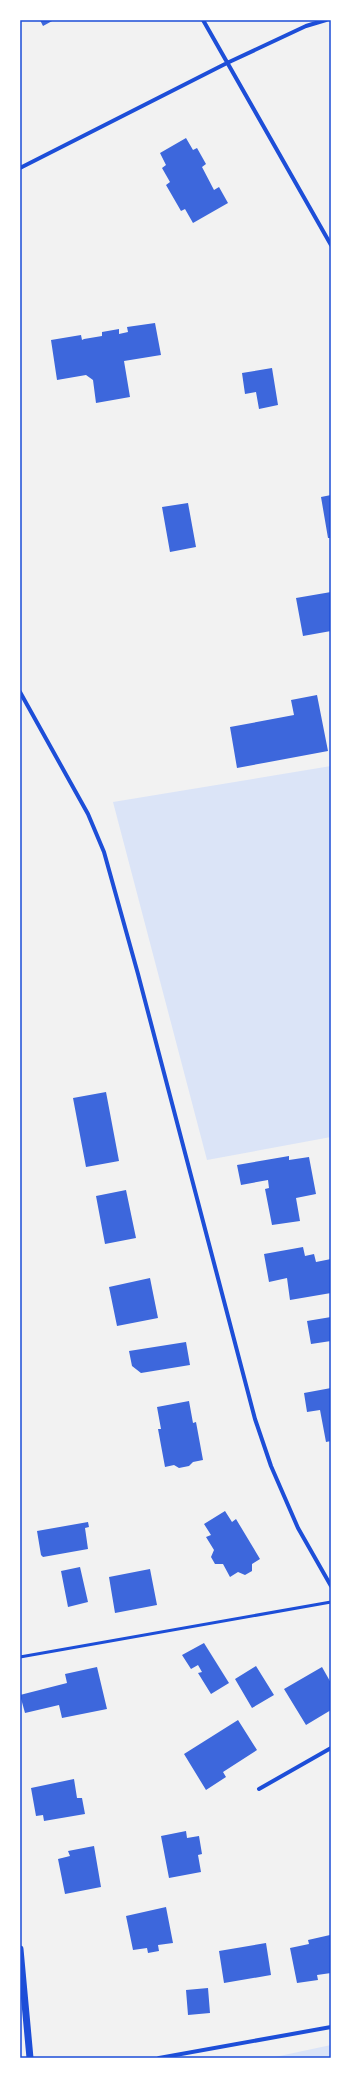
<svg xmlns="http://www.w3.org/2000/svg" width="351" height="2078" viewBox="0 0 351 2078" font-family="'Open Sans',sans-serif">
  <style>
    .green { fill: #dbe4f7 }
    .building { fill: #3d67dc }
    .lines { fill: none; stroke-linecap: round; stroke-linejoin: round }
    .service { stroke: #1d4ed8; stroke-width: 3 }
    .minor { stroke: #1d4ed8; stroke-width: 4 }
    .tertiary { stroke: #1d4ed8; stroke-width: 7 }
    .neatline { fill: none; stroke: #1d4ed8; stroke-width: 1.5 }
  </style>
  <rect width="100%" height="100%" fill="#f2f2f2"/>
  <path class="green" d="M 331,766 L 331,1137 L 207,1160 L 113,802 Z
    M 331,2045 L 331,2058 L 270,2058 Z"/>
  <path class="building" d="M 40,20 L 54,20 L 43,26 Z
    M 186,138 L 193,150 L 197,148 L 206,164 L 202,167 L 214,190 L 219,187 L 228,203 L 193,223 L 185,209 L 181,211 L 166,185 L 170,182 L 162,168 L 166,165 L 160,153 Z
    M 155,323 L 161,355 L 124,361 L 130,397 L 96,403 L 93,380 L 86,375 L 57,380 L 51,340 L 81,335 L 82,340 L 84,339 L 102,336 L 102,332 L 119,329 L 119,334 L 128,332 L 127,327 Z
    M 272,368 L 278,405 L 259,409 L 256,392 L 245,394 L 242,373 Z
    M 331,495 L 331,538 L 328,538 L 321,497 Z
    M 188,503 L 196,547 L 170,552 L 162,507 Z
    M 331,592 L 331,631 L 303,636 L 296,598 Z
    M 317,695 L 328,751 L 237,768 L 230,727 L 294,715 L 291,700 Z
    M 106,1092 L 119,1161 L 86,1167 L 73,1098 Z
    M 289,1156 L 289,1160 L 309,1157 L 316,1194 L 296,1198 L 300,1221 L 272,1225 L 265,1189 L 269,1188 L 268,1180 L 241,1185 L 237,1165 Z
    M 126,1190 L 136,1238 L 105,1244 L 96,1196 Z
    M 303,1247 L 305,1256 L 314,1254 L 316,1262 L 331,1259 L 331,1293 L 290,1300 L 287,1278 L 269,1282 L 264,1254 Z
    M 150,1278 L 158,1318 L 117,1326 L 109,1287 Z
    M 331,1317 L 331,1341 L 311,1344 L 307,1321 Z
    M 186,1342 L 190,1365 L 141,1373 L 132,1366 L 129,1351 Z
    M 331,1388 L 331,1441 L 326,1442 L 320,1410 L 307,1412 L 304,1393 Z
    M 189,1401 L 193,1423 L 196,1422 L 203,1460 L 193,1462 L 189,1466 L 179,1468 L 174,1465 L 165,1467 L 158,1429 L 161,1429 L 157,1407 Z
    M 225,1511 L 232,1522 L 236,1519 L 260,1559 L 252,1564 L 252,1571 L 245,1575 L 238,1572 L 230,1577 L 223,1564 L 215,1564 L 211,1557 L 214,1550 L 206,1537 L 211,1535 L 204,1524 Z
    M 88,1522 L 89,1527 L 85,1528 L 88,1549 L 43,1557 L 41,1555 L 37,1531 Z
    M 80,1567 L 88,1602 L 68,1607 L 61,1571 Z
    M 150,1569 L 157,1605 L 115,1613 L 109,1577 Z
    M 204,1643 L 229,1683 L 211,1694 L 198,1673 L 202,1672 L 198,1665 L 191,1669 L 182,1655 Z
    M 256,1666 L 274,1695 L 252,1708 L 235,1679 Z
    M 97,1667 L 107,1709 L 62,1718 L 59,1705 L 25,1713 L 20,1695 L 67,1683 L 65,1674 Z
    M 322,1667 L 331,1683 L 331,1710 L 306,1725 L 284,1689 Z
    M 238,1720 L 257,1750 L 223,1772 L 226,1777 L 206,1790 L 184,1754 Z
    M 74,1779 L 77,1798 L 82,1798 L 85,1814 L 44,1821 L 43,1815 L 36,1816 L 31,1788 Z
    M 186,1831 L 187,1838 L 199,1836 L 202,1854 L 198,1855 L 201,1872 L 169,1878 L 161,1836 Z
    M 94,1846 L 101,1887 L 65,1894 L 58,1859 L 70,1856 L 68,1851 Z
    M 166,1907 L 173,1943 L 158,1945 L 159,1951 L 148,1953 L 147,1948 L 133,1950 L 126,1916 Z
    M 330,1935 L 331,1973 L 317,1975 L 318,1980 L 297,1983 L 290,1948 L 309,1944 L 308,1940 Z
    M 266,1943 L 271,1975 L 224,1983 L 219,1951 Z
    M 208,1988 L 210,2013 L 188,2015 L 186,1990 Z"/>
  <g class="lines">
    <path class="service" d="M 20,1657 L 331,1602"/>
    <path class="minor" d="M 203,20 L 331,245
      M 20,168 L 227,63 L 306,26 L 326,20
      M 20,692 L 88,814 L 104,852 L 138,974 L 255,1419 L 271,1466 L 298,1528 L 331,1586
      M 259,1789 L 331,1748
      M 159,2058 L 331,2027"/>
    <path class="tertiary" d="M 20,1949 L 30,2058"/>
  </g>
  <rect width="351" height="2078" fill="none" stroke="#ffffff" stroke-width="42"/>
  <rect x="21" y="21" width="309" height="2036" class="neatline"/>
</svg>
